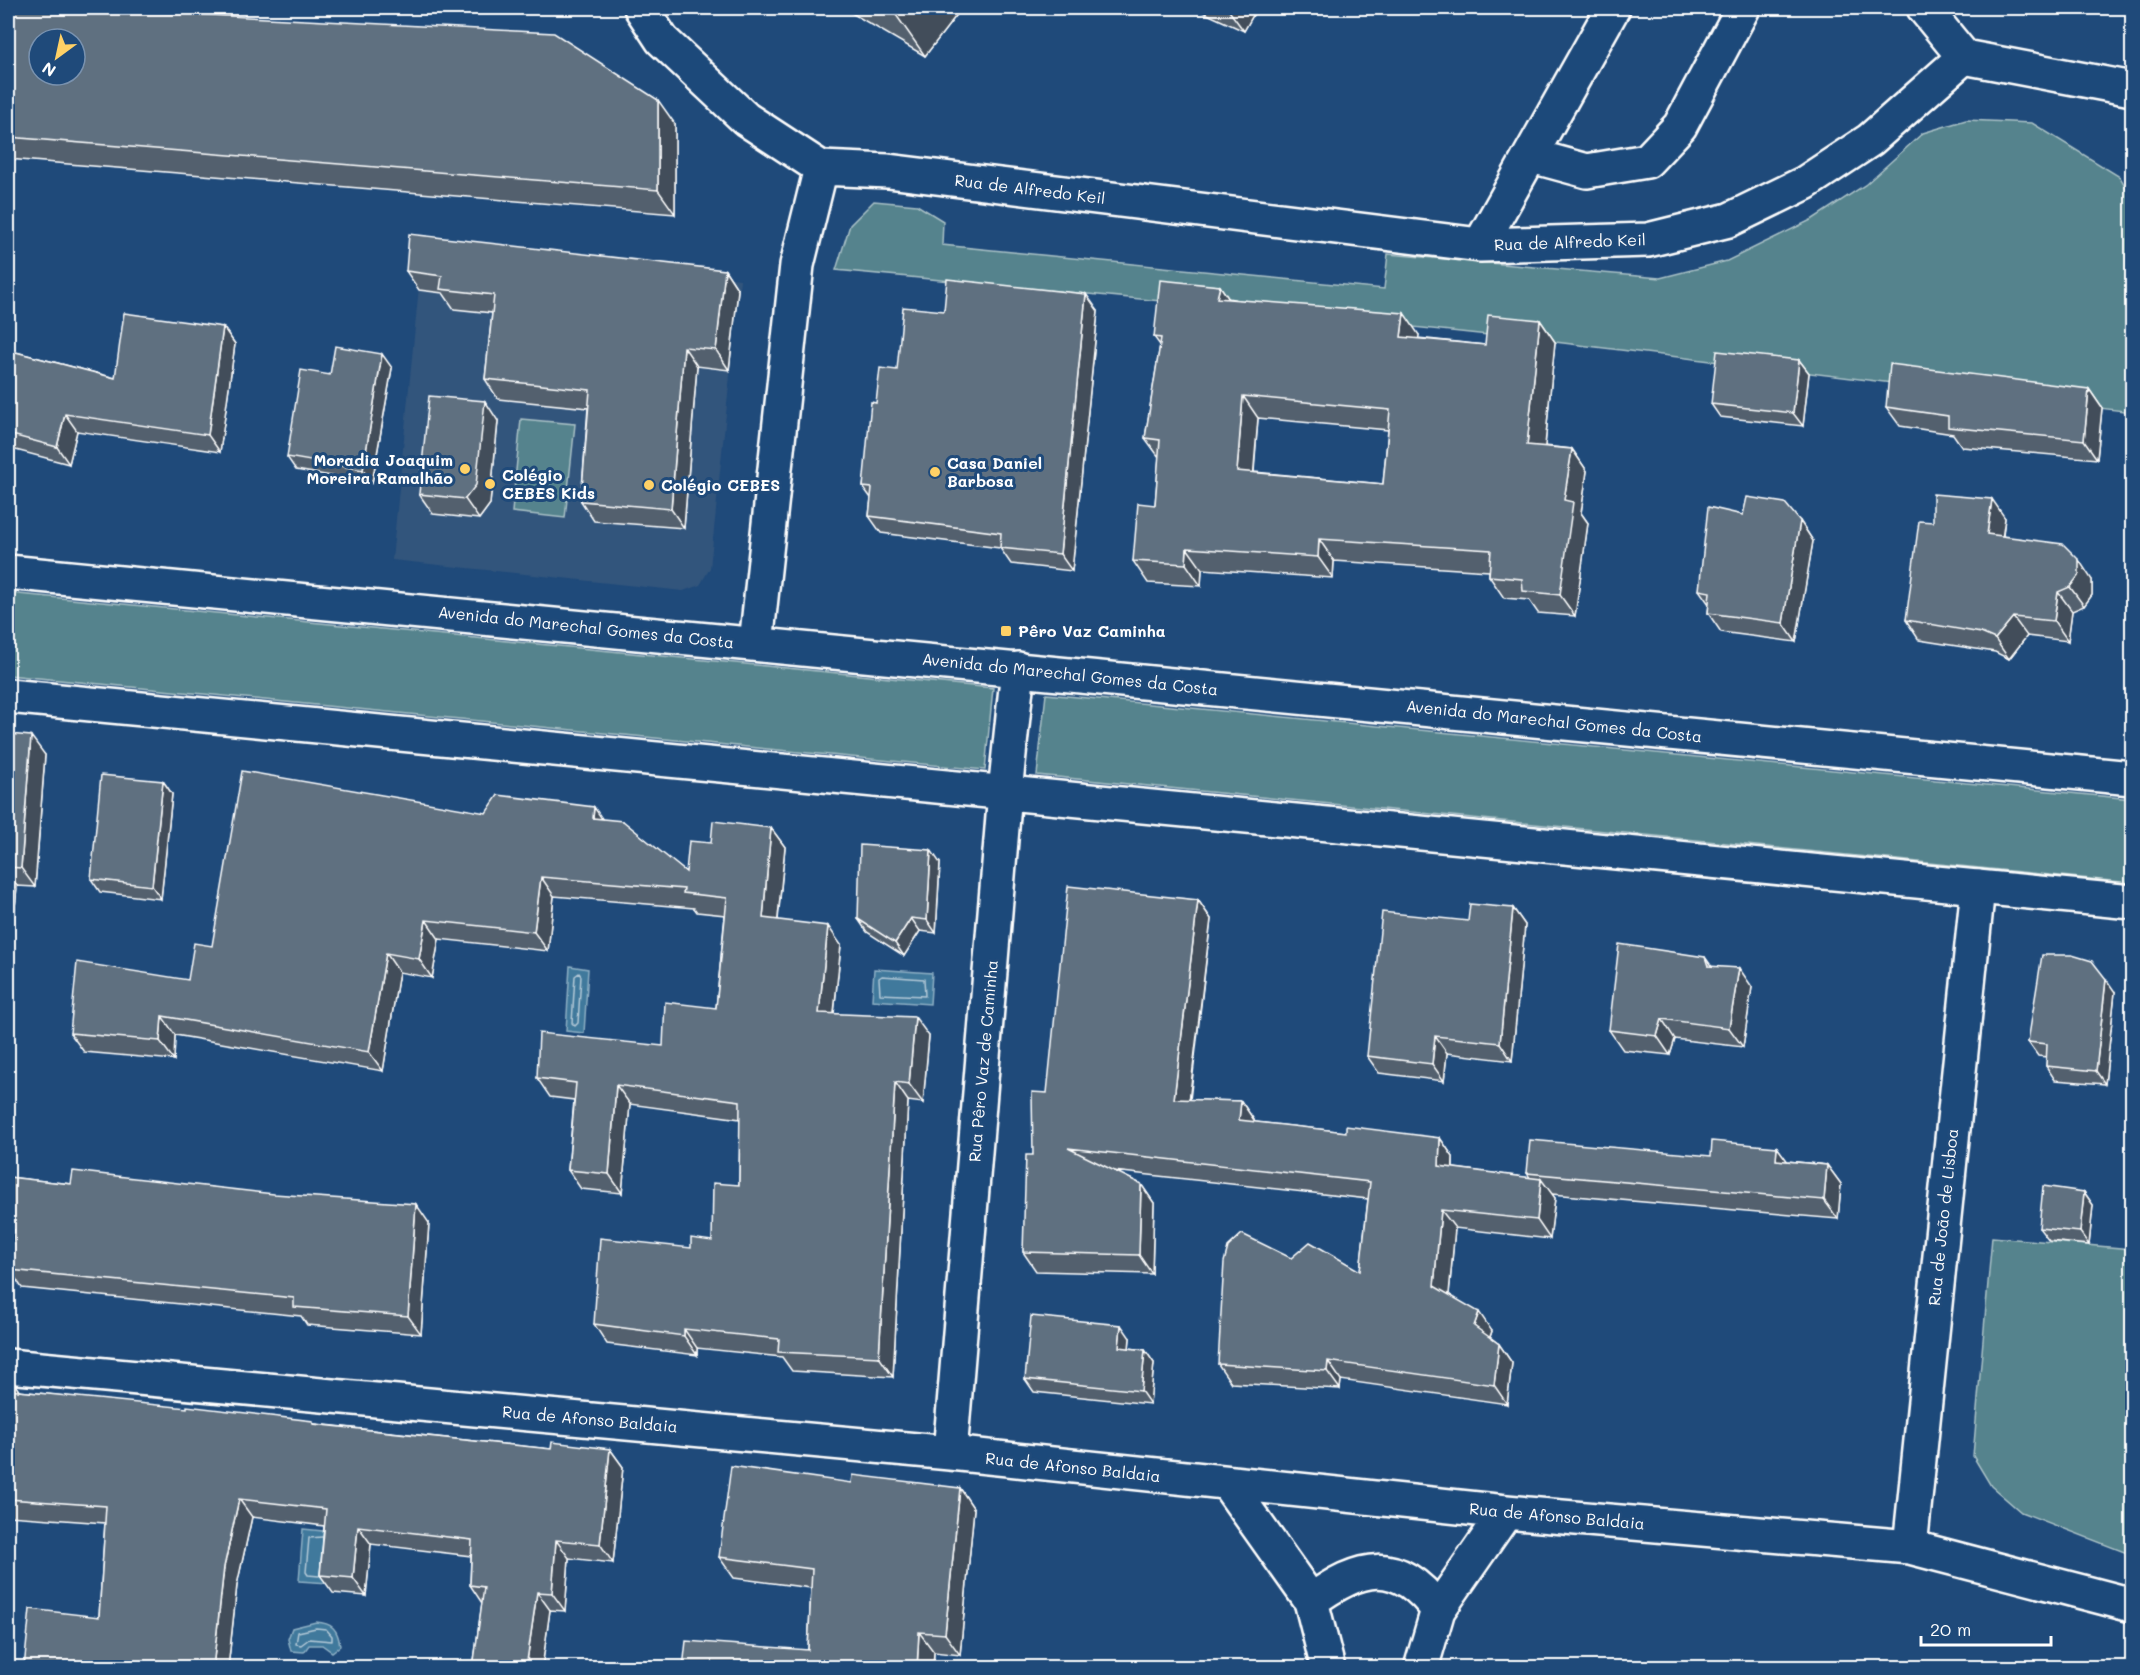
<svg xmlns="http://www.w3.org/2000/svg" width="2140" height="1675" viewBox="0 0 2140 1675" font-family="Mali,sans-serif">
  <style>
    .built { fill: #32557c }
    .green { fill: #54838d; stroke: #aac1c6; stroke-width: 1.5 }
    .water { fill: #41799c; stroke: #8dafc4; stroke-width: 1.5 }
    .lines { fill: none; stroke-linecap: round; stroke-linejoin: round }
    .shore { stroke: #b3c9d7; stroke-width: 1.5 }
    .street-casing { stroke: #fff; stroke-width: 38 }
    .secondary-casing { stroke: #fff; stroke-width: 38 }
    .street { stroke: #1f4a7a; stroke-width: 33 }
    .secondary { stroke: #1f4a7a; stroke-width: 33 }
    .wall { fill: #52606e; stroke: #fff; stroke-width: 1.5; fill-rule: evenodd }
    .shaded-wall { fill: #424e5a; stroke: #fff; stroke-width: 1.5 }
    .building { fill: #5f7080; stroke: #fff; stroke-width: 1.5; fill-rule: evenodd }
    .poi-dot { fill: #ffd166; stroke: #1f4a7a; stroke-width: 2 }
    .labels { text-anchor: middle; stroke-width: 6; stroke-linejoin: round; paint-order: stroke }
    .street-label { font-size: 16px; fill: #fff; stroke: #1f4a7a }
    .poi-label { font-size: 16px; font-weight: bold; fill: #fff; stroke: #1f4a7a; text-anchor: start }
  </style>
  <rect width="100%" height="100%" fill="#1f4a7a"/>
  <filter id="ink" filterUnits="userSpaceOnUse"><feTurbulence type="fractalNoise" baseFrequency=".0167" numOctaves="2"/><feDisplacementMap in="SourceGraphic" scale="12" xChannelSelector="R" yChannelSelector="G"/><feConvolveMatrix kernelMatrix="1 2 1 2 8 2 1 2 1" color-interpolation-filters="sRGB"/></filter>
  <g filter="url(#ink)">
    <path class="built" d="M 423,246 L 740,279 L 710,568 L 700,585 L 683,591 L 392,560 Z"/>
    <path class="green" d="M 1966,120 L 2032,123 L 2120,177 L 2132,198 L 2132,412 L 1555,342 L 1235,308 L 836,270 L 850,225 L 874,201 L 917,205 L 943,221 L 942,245 L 1384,289 L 1388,254 L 1660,278 L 1727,261 L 1813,219 L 1865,185 L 1923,133 Z
      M 521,419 L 575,424 L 565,518 L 512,512 Z
      M 8,593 L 993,688 L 985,770 L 8,675 Z
      M 1046,694 L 2132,799 L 2132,883 L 1037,775 Z
      M 1992,1237 L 2132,1249 L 2132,1555 L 2021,1512 L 1991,1486 L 1973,1456 Z"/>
    <path class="water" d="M 570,966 L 588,969 L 584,1033 L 566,1031 Z
      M 874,969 L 932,973 L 930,1004 L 872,1000 Z
      M 303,1529 L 333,1532 L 329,1583 L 299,1581 Z
      M 316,1622 C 332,1623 338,1629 340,1646 L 332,1652 L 322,1645 L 309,1645 L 304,1652 L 291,1651 L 288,1639 L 292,1628 Z"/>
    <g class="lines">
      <path class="shore" d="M 579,973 L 581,976 L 578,1023 L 575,1026 L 572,1023 L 575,976 Z
        M 882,976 L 924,979 L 925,996 L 880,994 L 879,978 Z
        M 319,1576 L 308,1575 L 306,1572 L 309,1538 L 322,1537
        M 316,1628 L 326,1629 L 332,1636 L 332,1641 L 309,1639 L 301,1645 L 296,1644 L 298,1632 Z"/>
      <defs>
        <path id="street" d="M 641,8 L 662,40 L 746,119 L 821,168 L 888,171 L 1480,245 L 1648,240 L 1729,220 L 1805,183 L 1870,140 L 1964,57 L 2132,89
          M 1924,8 L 1964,57
          M 1532,156 L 1587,171 L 1647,161 L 1680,126 L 1743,8
          M 1480,245 L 1613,8
          M 756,644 L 797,265 L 821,168
          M 8,1366 L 950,1453 L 1506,1512 L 1910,1547 L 2132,1605
          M 950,1453 L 1005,792 L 1018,669
          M 1228,1484 L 1311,1601 L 1328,1668
          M 1910,1547 L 1978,887
          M 1311,1601 C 1360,1565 1397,1555 1438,1610
          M 1421,1668 L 1438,1610 L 1506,1512"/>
        <path id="secondary" d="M 8,572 L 2132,778
          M 8,696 L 2132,902"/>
      </defs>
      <use href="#street" class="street-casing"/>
      <use href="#secondary" class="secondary-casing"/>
      <use href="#street" class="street"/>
      <use href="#secondary" class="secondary"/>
    </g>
    <path class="wall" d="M 8,8 L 675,124 L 675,214 L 8,159 Z
      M 843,8 L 962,8 L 925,56 Z
      M 1194,8 L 1257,8 L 1244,31 Z
      M 725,270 L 738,290 L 729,370 L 697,366 L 684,528 L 594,521 L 581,501 L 588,408 L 498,399 L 485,379 L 492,313 L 454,309 L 443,293 L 419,290 L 406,271 Z
      M 1220,286 L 1228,298 L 1419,335 L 1418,338 L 1485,345 L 1540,320 L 1555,342 L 1545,446 L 1572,449 L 1587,471 L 1581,513 L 1588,523 L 1575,616 L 1538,613 L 1529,600 L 1504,598 L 1489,576 L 1489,571 L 1334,561 L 1333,578 L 1202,569 L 1201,586 L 1148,583 L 1133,561 L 1155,505 L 1159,457 L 1145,438 L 1160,345 L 1154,337 ZM 1258,418 L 1388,430 L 1383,484 L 1254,472 Z
      M 944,311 L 1098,311 L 1072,571 L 1011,564 L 1000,548 L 881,533 L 869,516 L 871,498 L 863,487 L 876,403 L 897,370 Z
      M 223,327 L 235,344 L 220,452 L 77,431 L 69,464 L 8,448 L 8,350 L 115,378 Z
      M 1799,360 L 1809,373 L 1803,426 L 1720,417 L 1711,404 Z
      M 392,368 L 372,483 L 296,470 L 287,457 L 330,375 Z
      M 2089,389 L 2102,408 L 2097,459 L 1962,447 L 1953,434 L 1900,426 L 1886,407 Z
      M 498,421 L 490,504 L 479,519 L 433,514 L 419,494 Z
      M 1743,515 L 1800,521 L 1813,541 L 1796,642 L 1721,632 L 1708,613 L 1709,604 L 1699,590 Z
      M 2005,518 L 2003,536 L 2092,580 L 2092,595 L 2084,606 L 2072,611 L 2068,641 L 2027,636 L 2009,659 L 1995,652 L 1919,640 L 1906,620 L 1933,522 Z
      M 8,734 L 45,755 L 35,887 L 17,886 L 11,951 L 8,951 Z
      M 163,781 L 172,794 L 161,899 L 100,892 L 91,879 Z
      M 486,813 L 602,819 L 686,872 L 711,843 L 771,828 L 785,847 L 778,920 L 841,945 L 834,1014 L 929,1036 L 923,1103 L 908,1101 L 893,1377 L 792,1371 L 782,1357 L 697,1348 L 697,1355 L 607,1344 L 594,1324 L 691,1248 L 712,1241 L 739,1185 L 740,1119 L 630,1104 L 622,1193 L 581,1189 L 568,1170 L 574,1100 L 550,1097 L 537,1078 L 663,1046 L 716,1008 L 725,915 L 697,912 L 694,908 L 554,896 L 548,951 L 439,939 L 432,978 L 399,972 L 383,1071 L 175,1035 L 174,1060 L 84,1052 L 70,1033 L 188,980 L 212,946 Z
      M 940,863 L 936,933 L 920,931 L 904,956 L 867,932 L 858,919 Z
      M 1198,900 L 1211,919 L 1190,1100 L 1241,1101 L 1254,1120 L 1254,1122 L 1346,1132 L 1440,1138 L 1453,1157 L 1453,1168 L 1530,1178 L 1527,1173 L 1711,1156 L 1777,1147 L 1787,1161 L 1827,1165 L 1841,1184 L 1838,1219 L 1551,1194 L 1555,1198 L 1550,1239 L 1455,1228 L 1449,1294 L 1492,1331 L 1490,1337 L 1499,1344 L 1512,1363 L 1507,1404 L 1341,1380 L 1340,1389 L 1231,1383 L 1218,1364 L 1291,1258 L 1360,1271 L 1368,1199 L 1113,1171 L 1141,1184 L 1154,1203 L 1152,1274 L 1036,1271 L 1023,1252 L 1033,1155 L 1047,1093 Z
      M 1513,908 L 1525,925 L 1512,1061 L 1447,1053 L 1444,1081 L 1379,1073 L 1367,1056 Z
      M 1705,957 L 1712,967 L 1752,987 L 1743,1047 L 1675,1039 L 1670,1055 L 1623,1050 L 1609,1030 Z
      M 2115,992 L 2105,1084 L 2055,1080 L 2046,1066 L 2047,1057 L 2038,1056 L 2028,1042 Z
      M 8,1177 L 429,1223 L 421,1334 L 307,1325 L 301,1316 L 22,1288 L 10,1270 L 12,1248 L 8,1247 Z
      M 2084,1192 L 2093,1205 L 2089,1245 L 2049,1241 L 2039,1228 Z
      M 1130,1338 L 1129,1348 L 1145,1350 L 1154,1363 L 1150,1404 L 1034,1392 L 1025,1379 Z
      M 8,1374 L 19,1391 L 316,1424 L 551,1449 L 610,1449 L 623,1467 L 613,1563 L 569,1558 L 565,1611 L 550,1610 L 542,1668 L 473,1668 L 482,1603 L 470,1585 L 471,1556 L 371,1544 L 366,1596 L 333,1593 L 320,1575 L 324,1526 L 252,1517 L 237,1585 L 228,1668 L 24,1668 L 99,1617 L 105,1523 L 9,1516 L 8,1560 Z
      M 852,1483 L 960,1488 L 974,1509 L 960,1655 L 934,1652 L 933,1668 L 683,1668 L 808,1650 L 811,1588 L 734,1578 L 719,1557 Z"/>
    <path class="shaded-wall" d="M 898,8 L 962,8 L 925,56 L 894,12 Z
      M 1227,8 L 1257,8 L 1244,31 Z
      M 658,100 L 675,124 L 675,214 L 658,190 Z
      M 725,270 L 738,290 L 729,370 L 716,350 Z
      M 1220,286 L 1235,308 L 1217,298 Z
      M 1086,294 L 1098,311 L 1072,571 L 1060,554 Z
      M 1404,313 L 1419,335 L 1416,359 L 1401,337 Z
      M 1540,320 L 1555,342 L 1543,466 L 1527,445 Z
      M 223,327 L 235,344 L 220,452 L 208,435 Z
      M 684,347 L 697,366 L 684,528 L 671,509 Z
      M 382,354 L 392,368 L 372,483 L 363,470 Z
      M 1799,360 L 1809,373 L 1803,426 L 1793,413 Z
      M 2089,389 L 2102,408 L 2097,459 L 2084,440 Z
      M 1243,396 L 1258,418 L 1252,492 L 1237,471 Z
      M 485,401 L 498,421 L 490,504 L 479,519 L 465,499 Z
      M 65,414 L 77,431 L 69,464 L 57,447 Z
      M 1572,449 L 1587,471 L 1581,513 L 1588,523 L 1575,616 L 1560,595 L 1564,500 Z
      M 1992,499 L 2005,518 L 2000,553 L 1987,534 Z
      M 1800,521 L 1813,541 L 1796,642 L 1783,623 Z
      M 1319,539 L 1334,561 L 1333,578 L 1318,557 Z
      M 1187,548 L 1202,569 L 1201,586 L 1186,564 Z
      M 2079,560 L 2092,580 L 2092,595 L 2084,606 L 2070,587 Z
      M 2058,592 L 2072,611 L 2068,641 L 2054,621 Z
      M 2013,617 L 2027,636 L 2009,659 L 1995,639 Z
      M 31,736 L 45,755 L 35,887 L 21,868 Z
      M 163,781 L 172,794 L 161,899 L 152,886 Z
      M 594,807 L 607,826 L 593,818 Z
      M 771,828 L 785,847 L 776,937 L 763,918 Z
      M 931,850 L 940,863 L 936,933 L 927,920 Z
      M 8,872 L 17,886 L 11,951 L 8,946 Z
      M 541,877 L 554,896 L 548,951 L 534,932 Z
      M 1198,900 L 1211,919 L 1187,1118 L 1174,1099 Z
      M 1513,908 L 1525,925 L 1512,1061 L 1500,1043 Z
      M 911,918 L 920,931 L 904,956 L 895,943 Z
      M 426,920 L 439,939 L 432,978 L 419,959 Z
      M 828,926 L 841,945 L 832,1032 L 819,1013 Z
      M 386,953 L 399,972 L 383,1071 L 369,1052 Z
      M 1739,968 L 1752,987 L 1743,1047 L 1729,1028 Z
      M 2106,979 L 2115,992 L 2105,1084 L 2096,1071 Z
      M 162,1016 L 175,1035 L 174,1060 L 160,1041 Z
      M 915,1017 L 929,1036 L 923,1103 L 909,1084 Z
      M 1662,1019 L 1675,1039 L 1670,1055 L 1657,1036 Z
      M 1435,1036 L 1447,1053 L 1444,1081 L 1432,1064 Z
      M 895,1082 L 908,1101 L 893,1377 L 879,1357 Z
      M 616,1085 L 630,1104 L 622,1193 L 609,1174 Z
      M 1241,1101 L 1254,1120 L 1252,1139 L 1239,1120 Z
      M 1440,1138 L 1453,1157 L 1452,1185 L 1439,1166 Z
      M 1777,1147 L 1791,1166 L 1776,1160 Z
      M 1827,1165 L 1841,1184 L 1838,1219 L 1824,1200 Z
      M 1541,1179 L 1555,1198 L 1550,1239 L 1537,1220 Z
      M 1141,1184 L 1154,1203 L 1152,1274 L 1139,1255 Z
      M 2084,1192 L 2093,1205 L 2089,1245 L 2080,1232 Z
      M 416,1204 L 429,1223 L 421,1334 L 408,1316 Z
      M 1441,1210 L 1455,1228 L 1448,1305 L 1434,1286 Z
      M 1479,1312 L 1492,1331 L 1487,1345 L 1474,1326 Z
      M 1121,1325 L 1130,1338 L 1128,1360 L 1119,1347 Z
      M 684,1329 L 697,1348 L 697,1355 L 684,1336 Z
      M 1499,1344 L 1512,1363 L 1507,1404 L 1494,1385 Z
      M 1145,1350 L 1154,1363 L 1150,1404 L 1141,1391 Z
      M 1328,1361 L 1341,1380 L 1340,1389 L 1327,1371 Z
      M 8,1374 L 19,1391 L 8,1394 Z
      M 610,1449 L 623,1467 L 613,1563 L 600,1544 Z
      M 960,1488 L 974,1509 L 960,1655 L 945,1634 Z
      M 239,1499 L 252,1517 L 237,1585 L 228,1668 L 213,1668 L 224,1567 Z
      M 8,1514 L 9,1516 L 8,1560 Z
      M 358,1526 L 371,1544 L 366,1596 L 353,1578 Z
      M 556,1540 L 569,1558 L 565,1611 L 552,1593 Z
      M 537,1592 L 550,1610 L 542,1668 L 526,1668 Z
      M 919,1632 L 934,1652 L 933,1668 L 917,1668 Z"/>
    <path class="building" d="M 8,8 L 75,8 L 554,33 L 658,100 L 658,190 L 8,137 ZM 39,39 L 75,39 L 75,75 L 39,75 Z
      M 887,8 L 898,8 L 894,12 Z
      M 409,234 L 725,270 L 716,350 L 684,347 L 671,509 L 581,501 L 590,390 L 485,379 L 494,295 L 440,289 L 442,276 L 406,271 Z
      M 947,279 L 1086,294 L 1060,554 L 1000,548 L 1001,533 L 869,516 L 872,488 L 863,487 L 871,402 L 876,403 L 880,368 L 897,370 L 903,307 L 944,311 Z
      M 1160,280 L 1220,286 L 1217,298 L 1404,313 L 1401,337 L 1485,345 L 1488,315 L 1540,320 L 1527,445 L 1572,449 L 1564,500 L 1573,502 L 1560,595 L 1523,591 L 1522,579 L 1489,576 L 1491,550 L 1319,539 L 1318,557 L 1187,548 L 1186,564 L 1133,561 L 1138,503 L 1155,505 L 1160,440 L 1145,438 L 1161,338 L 1154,337 ZM 1243,396 L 1390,410 L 1383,484 L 1237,471 Z
      M 124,313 L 223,327 L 208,435 L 65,414 L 57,447 L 8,434 L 8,350 L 115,378 Z
      M 335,346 L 382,354 L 363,470 L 287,457 L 301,370 L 330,375 Z
      M 1717,351 L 1799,360 L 1793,413 L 1711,404 Z
      M 1890,364 L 2089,389 L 2084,440 L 1948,427 L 1948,416 L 1886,407 Z
      M 429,396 L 485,401 L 476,485 L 465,499 L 419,494 Z
      M 1933,494 L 1992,499 L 1987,534 L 2063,544 L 2079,560 L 2079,575 L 2070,587 L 2058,592 L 2054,621 L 2013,617 L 1995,639 L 1981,633 L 1906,620 L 1919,521 L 1933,522 Z
      M 1747,497 L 1785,503 L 1800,521 L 1783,623 L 1708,613 L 1710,592 L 1699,590 L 1708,507 L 1743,515 Z
      M 8,734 L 31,736 L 21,868 L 8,867 Z
      M 242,771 L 486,813 L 498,795 L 594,807 L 593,818 L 623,821 L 686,872 L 689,841 L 711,843 L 713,821 L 771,828 L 763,918 L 828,926 L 819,1013 L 915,1017 L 909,1084 L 895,1082 L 879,1357 L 778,1352 L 779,1339 L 684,1329 L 684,1336 L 594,1324 L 600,1238 L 691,1248 L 691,1238 L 712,1241 L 713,1183 L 739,1185 L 740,1101 L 616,1085 L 609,1174 L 568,1170 L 576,1083 L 537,1078 L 539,1033 L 663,1046 L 665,1002 L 716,1008 L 727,898 L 683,893 L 684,889 L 541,877 L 534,932 L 426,920 L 419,959 L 386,953 L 369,1052 L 162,1016 L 160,1041 L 70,1033 L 77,962 L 188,980 L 194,943 L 212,946 Z
      M 101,775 L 163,781 L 152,886 L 91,879 Z
      M 860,845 L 931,850 L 927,920 L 911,918 L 895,943 L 858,919 Z
      M 1068,886 L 1198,900 L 1174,1099 L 1241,1101 L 1239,1120 L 1346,1132 L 1346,1126 L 1440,1138 L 1439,1166 L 1541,1179 L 1537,1220 L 1441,1210 L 1434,1286 L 1479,1312 L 1474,1326 L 1499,1344 L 1494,1385 L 1328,1361 L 1327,1371 L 1218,1364 L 1224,1262 L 1228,1247 L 1242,1234 L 1291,1258 L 1310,1242 L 1360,1271 L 1370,1182 L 1068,1148 L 1141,1184 L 1139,1255 L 1023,1252 L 1026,1155 L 1033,1155 L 1032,1092 L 1047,1093 Z
      M 1470,904 L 1513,908 L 1500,1043 L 1435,1036 L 1432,1064 L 1367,1056 L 1382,912 L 1468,921 Z
      M 1619,944 L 1705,957 L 1708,966 L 1739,968 L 1729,1028 L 1662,1019 L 1657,1036 L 1609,1030 Z
      M 2042,955 L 2072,955 L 2092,961 L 2106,979 L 2096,1071 L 2046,1066 L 2047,1044 L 2028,1042 Z
      M 1530,1140 L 1711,1156 L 1712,1141 L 1777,1147 L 1776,1160 L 1827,1165 L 1824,1200 L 1527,1173 Z
      M 73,1171 L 274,1194 L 416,1204 L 408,1316 L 294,1307 L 294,1298 L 10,1270 L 14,1230 L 8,1230 L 8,1177 L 71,1184 Z
      M 2043,1186 L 2084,1192 L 2080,1232 L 2039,1228 Z
      M 1031,1316 L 1121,1325 L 1119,1347 L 1145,1350 L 1141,1391 L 1025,1379 Z
      M 8,1390 L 187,1408 L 187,1406 L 313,1421 L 313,1424 L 551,1449 L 552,1442 L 610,1449 L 600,1544 L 556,1540 L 552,1593 L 537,1592 L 526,1668 L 473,1668 L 484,1587 L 470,1585 L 472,1540 L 358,1526 L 353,1578 L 320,1575 L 326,1509 L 239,1499 L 224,1567 L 213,1668 L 24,1668 L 30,1609 L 99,1617 L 106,1506 L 8,1499 Z
      M 731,1466 L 852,1483 L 853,1475 L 960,1488 L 945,1634 L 919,1632 L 917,1668 L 683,1668 L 686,1641 L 808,1650 L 812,1569 L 719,1557 Z
      M 1517,1665 L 1531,1668 L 1517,1668 Z"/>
  </g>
  <g class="poi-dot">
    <circle cx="465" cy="469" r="6"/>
    <circle cx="935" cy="472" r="6"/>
    <circle cx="490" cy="484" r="6"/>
    <circle cx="649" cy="485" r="6"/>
    <rect x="1000" y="625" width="12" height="12" rx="3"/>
  </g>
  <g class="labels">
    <g class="street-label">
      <text transform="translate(1030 189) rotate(7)" y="6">Rua de Alfredo Keil</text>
      <text transform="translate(1570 242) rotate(-2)" y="6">Rua de Alfredo Keil</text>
      <text transform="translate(586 627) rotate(6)" y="6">Avenida do Marechal Gomes da Costa</text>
      <text transform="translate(1070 674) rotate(6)" y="6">Avenida do Marechal Gomes da Costa</text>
      <text transform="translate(1554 721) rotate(6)" y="6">Avenida do Marechal Gomes da Costa</text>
      <text transform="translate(983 1061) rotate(-85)" y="6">Rua Pêro Vaz de Caminha</text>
      <text transform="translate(1943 1217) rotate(-84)" y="6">Rua de João de Lisboa</text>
      <text transform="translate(590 1419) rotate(5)" y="6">Rua de Afonso Baldaia</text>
      <text transform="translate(1073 1467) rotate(6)" y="6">Rua de Afonso Baldaia</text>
      <text transform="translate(1557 1516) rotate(5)" y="6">Rua de Afonso Baldaia</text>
    </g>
    <g class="poi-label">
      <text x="453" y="466" text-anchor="end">Moradia Joaquim<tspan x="453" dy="18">Moreira Ramalhão</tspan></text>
      <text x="947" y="469">Casa Daniel<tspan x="947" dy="18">Barbosa</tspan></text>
      <text x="502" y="481">Colégio<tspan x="502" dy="18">CEBES Kids</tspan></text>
      <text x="661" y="491">Colégio CEBES</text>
      <text x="1018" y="637">Pêro Vaz Caminha</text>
    </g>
  </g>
  <rect width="2140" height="1675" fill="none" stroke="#1f4a7a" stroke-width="30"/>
  <rect x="15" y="15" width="2110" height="1645" fill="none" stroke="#fff" stroke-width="2" filter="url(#ink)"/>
  <g transform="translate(57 57) rotate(213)"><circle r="28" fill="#1f4a7a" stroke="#7992af" stroke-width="1.5"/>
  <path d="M0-4.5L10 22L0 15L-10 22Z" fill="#ffd166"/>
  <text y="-9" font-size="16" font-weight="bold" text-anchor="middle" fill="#ffffff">N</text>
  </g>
  <path d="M1921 1636v9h130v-9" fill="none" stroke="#ffffff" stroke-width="3"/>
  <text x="1930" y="1636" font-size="18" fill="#ffffff" stroke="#1f4a7a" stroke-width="4.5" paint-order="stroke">20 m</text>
</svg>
